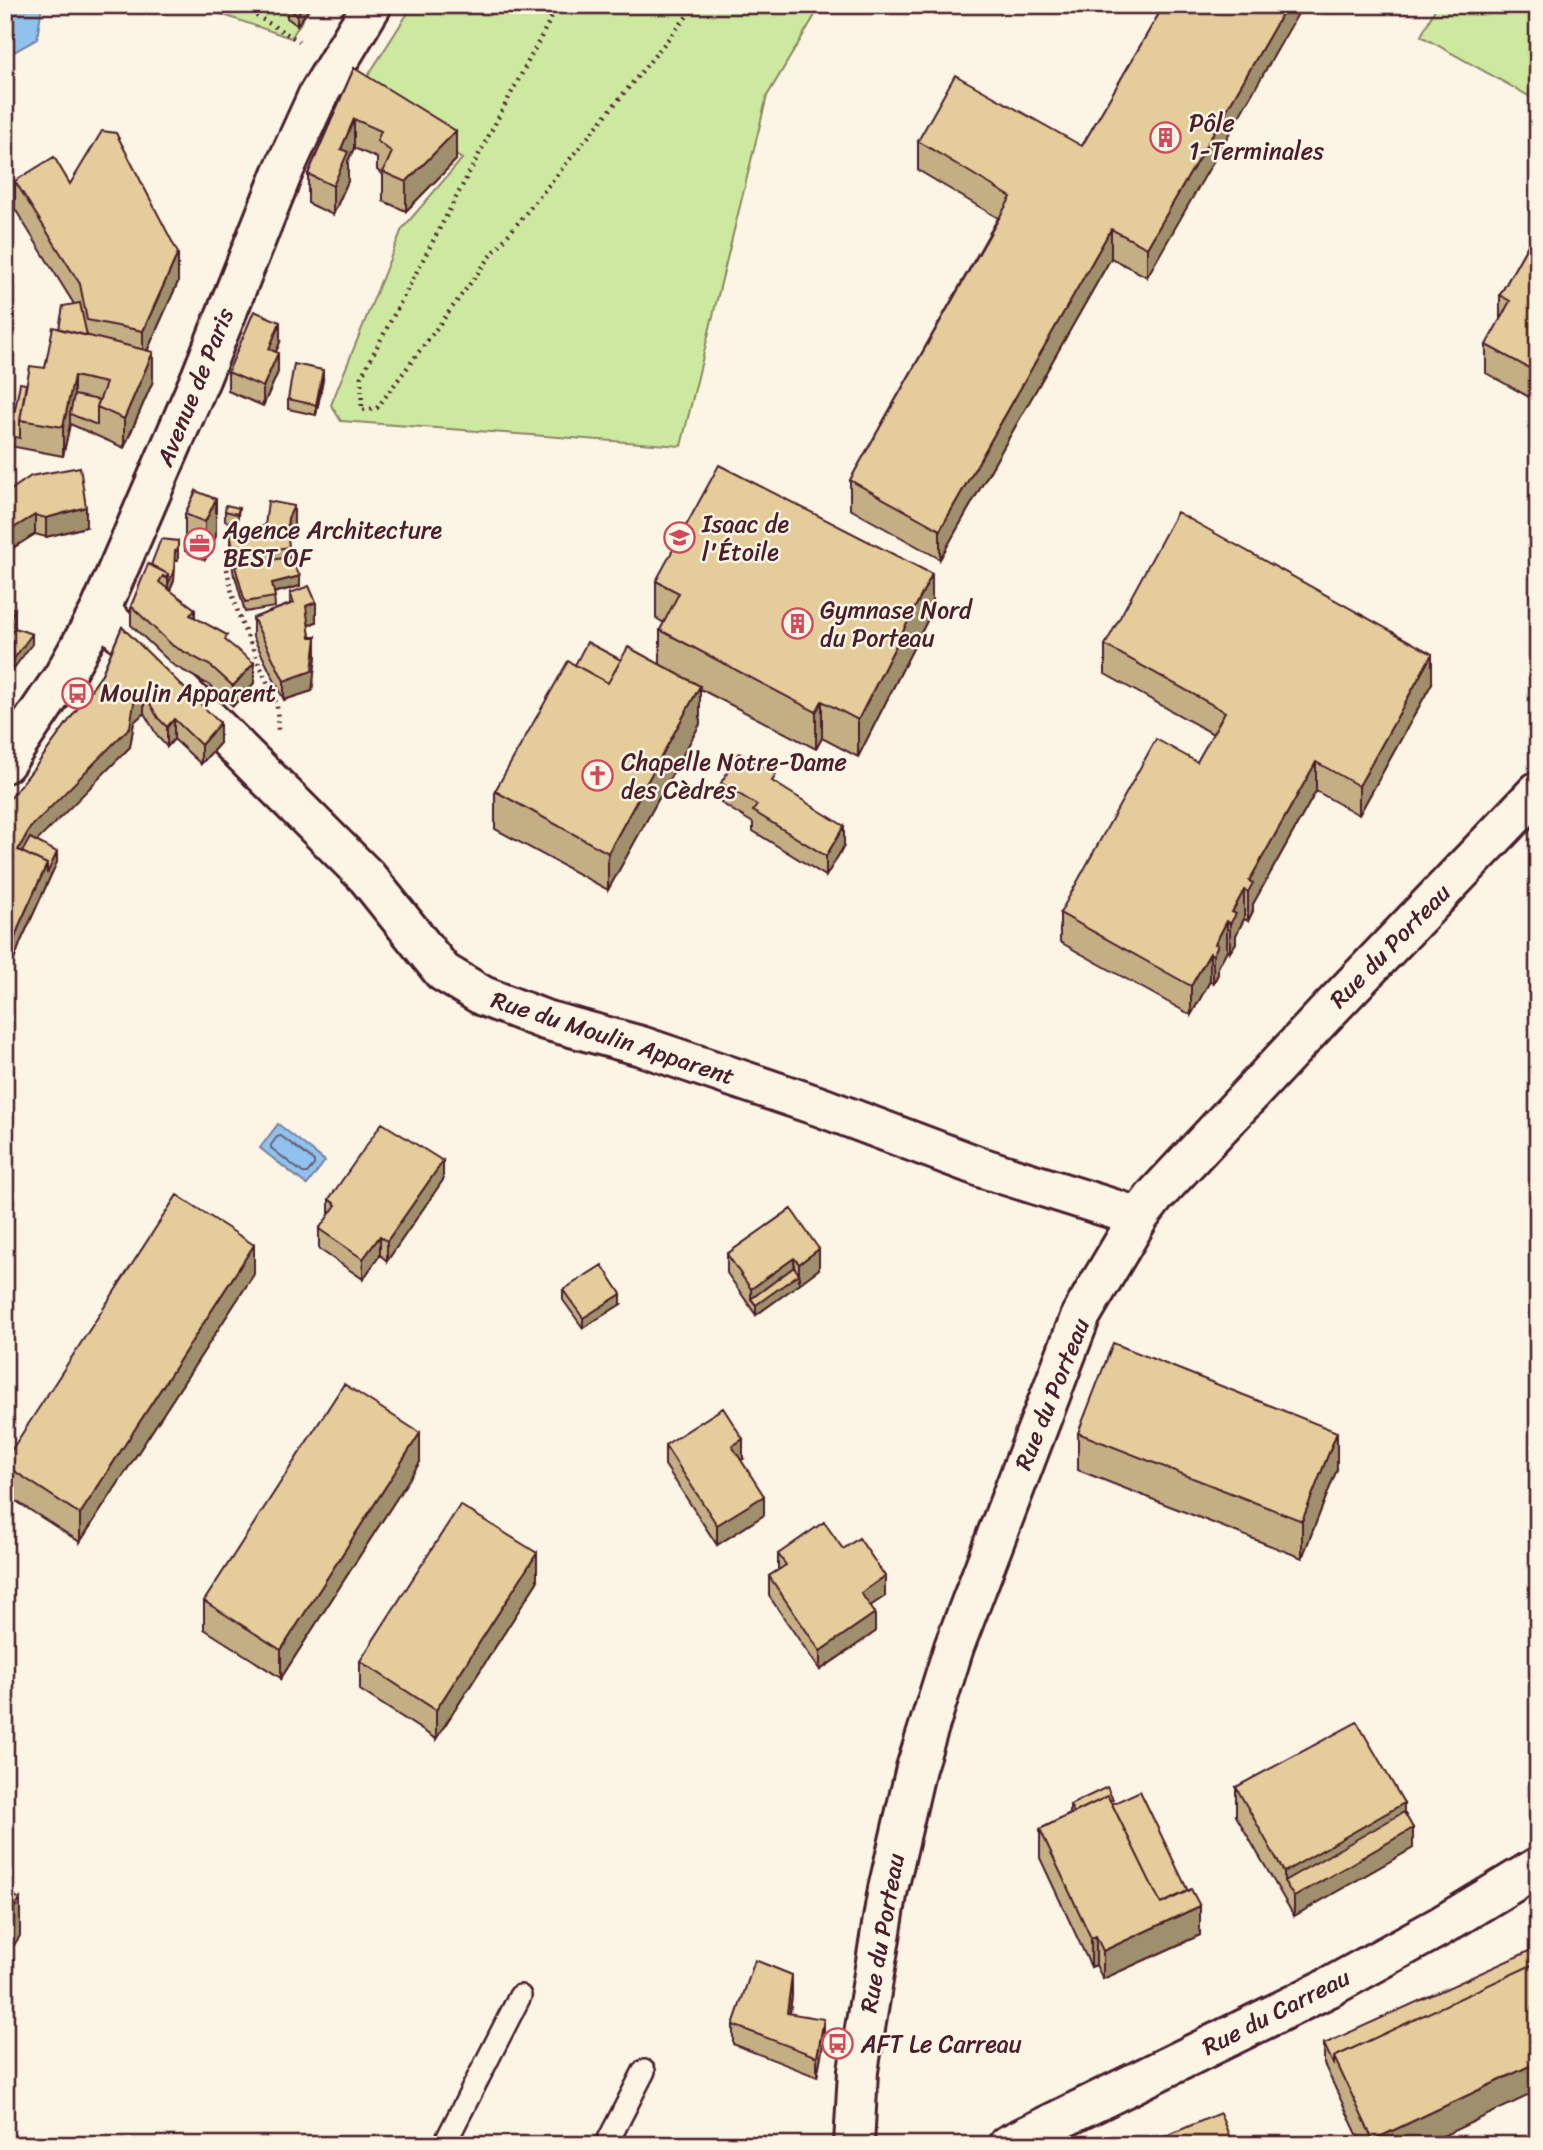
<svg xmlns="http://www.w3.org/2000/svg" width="1543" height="2150" viewBox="0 0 1543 2150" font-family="Sriracha,sans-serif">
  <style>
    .green { fill: #cde9a0; stroke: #8c8466; stroke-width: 2 }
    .water { fill: #91c2ed; stroke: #75819f; stroke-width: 2 }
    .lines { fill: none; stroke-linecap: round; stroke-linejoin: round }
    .shore { stroke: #666079; stroke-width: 2 }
    .lane-casing { stroke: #4a1f2b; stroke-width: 26 }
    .street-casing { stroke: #4a1f2b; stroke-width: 44 }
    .secondary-casing { stroke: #4a1f2b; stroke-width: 44 }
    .path { stroke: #4a1f2b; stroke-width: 4.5; stroke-dasharray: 2 5; stroke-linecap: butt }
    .lane { stroke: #fcf5e5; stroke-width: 21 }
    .street { stroke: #fcf5e5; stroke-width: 38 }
    .secondary { stroke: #fcf5e5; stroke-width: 38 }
    .wall { fill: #c4af85; stroke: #4a1f2b; stroke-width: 2 }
    .shaded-wall { fill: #a08f6c; stroke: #4a1f2b; stroke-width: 2 }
    .building { fill: #e4cc9b; stroke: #4a1f2b; stroke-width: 2 }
    .labels { text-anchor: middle; stroke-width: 5; stroke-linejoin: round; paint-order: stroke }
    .poi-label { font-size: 24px; fill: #4a1f2b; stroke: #fcf5e5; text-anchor: start }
    .street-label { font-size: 24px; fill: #4a1f2b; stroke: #fcf5e5 }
  </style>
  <rect width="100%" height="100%" fill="#fcf5e5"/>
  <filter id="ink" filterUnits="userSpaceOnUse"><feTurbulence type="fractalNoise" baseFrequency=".0143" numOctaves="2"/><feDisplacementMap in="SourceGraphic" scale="14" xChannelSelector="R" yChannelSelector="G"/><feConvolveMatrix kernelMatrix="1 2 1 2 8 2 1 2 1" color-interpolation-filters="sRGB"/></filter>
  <g filter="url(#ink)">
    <path class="green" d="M 194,5 L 312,5 L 291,38 Z
      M 413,5 L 821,5 L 767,96 L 681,446 L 341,421 L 331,405 L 402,229 L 462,159 L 359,90 Z
      M 1437,5 L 1538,5 L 1538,101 L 1421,36 Z"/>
    <path class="water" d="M 5,5 L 42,5 L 37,39 L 5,57 Z
      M 278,1124 L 325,1161 L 307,1185 L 260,1148 Z"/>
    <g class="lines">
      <path class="shore" d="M 281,1136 L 314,1161 L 314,1165 L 307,1173 L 303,1173 L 271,1148 L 271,1145 L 277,1137 Z"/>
      <defs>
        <path id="lane" d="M 444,2145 L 520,1996
          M 606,2145 L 644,2071"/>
        <path id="street" d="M 100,611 L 367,877 L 443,972 L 483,996 L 545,1020 L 641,1046 L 821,1107 L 983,1168 L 1139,1217
          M 854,2145 L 858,2071 L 888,1889 L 916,1768 L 954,1647 L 1081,1315 L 1139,1217 L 1155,1196 L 1330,1009 L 1538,791
          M 1008,2145 L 1328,1988 L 1439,1927 L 1538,1867"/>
        <path id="secondary" d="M 5,763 L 63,677 L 100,611 L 201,377 L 282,174 L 318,95 L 372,5"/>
      </defs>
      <use href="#lane" class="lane-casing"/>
      <use href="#street" class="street-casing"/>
      <use href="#secondary" class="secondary-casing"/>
      <path class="path" d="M 238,5 L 299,41
        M 558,5 L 361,377 L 362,410 L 377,408 L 490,257 L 696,5
        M 227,569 L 232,593 L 241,622 L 277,705 L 278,730"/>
      <use href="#lane" class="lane"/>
      <use href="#street" class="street"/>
      <use href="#secondary" class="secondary"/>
    </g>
    <path class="wall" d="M 308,5 L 308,10 L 297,25 L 287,18 L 287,8 Z
      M 1164,5 L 1147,277 L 1111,258 L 940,559 L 850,509 L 850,480 L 998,218 L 918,170 L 918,141 L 1082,146 Z
      M 354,68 L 456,160 L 406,211 L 383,201 L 383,175 L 377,170 L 377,158 L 354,148 L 348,161 L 348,181 L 333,215 L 308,203 L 308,174 Z
      M 15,181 L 70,184 L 178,282 L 147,351 L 153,381 L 124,448 L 70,424 L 63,456 L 10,446 L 10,436 L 26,384 L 45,368 L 59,329 L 74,304 L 15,209 Z
      M 1538,227 L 1538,402 L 1486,373 L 1486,345 L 1500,320 L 1500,295 Z
      M 280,342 L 276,352 L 278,372 L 263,406 L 228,391 L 228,372 Z
      M 323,380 L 316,415 L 288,409 L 288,399 Z
      M 196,491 L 216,536 L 205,560 L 185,551 L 185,514 Z
      M 5,494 L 86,527 L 46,537 L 35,534 L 5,553 Z
      M 239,508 L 237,524 L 225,521 L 225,511 Z
      M 294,526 L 288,538 L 289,557 L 300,586 L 274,593 L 275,607 L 245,612 L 235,576 L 234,576 L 230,551 L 230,531 Z
      M 178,541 L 178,560 L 175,561 L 174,581 L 170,590 L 195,618 L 227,642 L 254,683 L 233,706 L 211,686 L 173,665 L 131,625 L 131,606 L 151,565 Z
      M 656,581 L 932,611 L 858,757 L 822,738 L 816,749 L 700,689 L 700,724 L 608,890 L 495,829 L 495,791 L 575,665 L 621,660 L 660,664 L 660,630 L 664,623 L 656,618 Z
      M 290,593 L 316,622 L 308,625 L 310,637 L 316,656 L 312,691 L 284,700 L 253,637 L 253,618 L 290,604 Z
      M 122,627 L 220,743 L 201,764 L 174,739 L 167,747 L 158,737 L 144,713 L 134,722 L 130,747 L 36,841 L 57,862 L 21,941 L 7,979 L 5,978 L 5,873 L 6,872 L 5,871 L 5,805 L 39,762 L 101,676 Z
      M 1105,645 L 1432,683 L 1359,815 L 1316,791 L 1253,904 L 1253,911 L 1248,921 L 1244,919 L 1236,935 L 1236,943 L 1230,952 L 1227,950 L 1218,967 L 1218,974 L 1213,984 L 1210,981 L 1191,1015 L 1060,942 L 1060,913 L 1197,762 L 1213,734 L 1105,674 Z
      M 721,783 L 776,783 L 844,846 L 826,876 L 753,831 L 753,823 L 721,803 Z
      M 443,1180 L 387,1261 L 380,1255 L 363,1279 L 319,1249 L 319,1229 L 329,1216 L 329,1199 Z
      M 791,1209 L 819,1269 L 756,1315 L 727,1273 L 727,1254 Z
      M 254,1274 L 80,1542 L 5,1494 L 5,1460 Z
      M 563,1290 L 621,1304 L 583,1328 L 563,1300 Z
      M 1078,1433 L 1337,1469 L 1302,1558 L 1078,1470 Z
      M 665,1445 L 743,1459 L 741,1460 L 764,1515 L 717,1545 L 665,1465 Z
      M 420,1462 L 281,1678 L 204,1629 L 204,1601 Z
      M 843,1549 L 885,1596 L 870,1606 L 875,1632 L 820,1670 L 769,1596 L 769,1576 L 778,1570 L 778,1554 Z
      M 537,1582 L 436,1739 L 360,1690 L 360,1661 Z
      M 1236,1787 L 1404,1812 L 1413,1848 L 1294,1916 L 1236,1816 Z
      M 1113,1803 L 1200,1935 L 1103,1979 L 1096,1965 L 1091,1967 L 1040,1858 L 1040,1829 L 1070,1814 L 1070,1805 Z
      M 792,1995 L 790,2014 L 824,2039 L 817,2077 L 733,2044 L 733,2025 Z
      M 1324,2044 L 1424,2145 L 1362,2145 L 1324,2064 Z"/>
    <path class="shaded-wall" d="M 304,5 L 308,5 L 308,10 L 297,25 L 297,15 Z
      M 1287,5 L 1303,5 L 1147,277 L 1147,248 Z
      M 354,119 L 354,148 L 348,161 L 348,181 L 333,215 L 333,186 L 341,149 Z
      M 456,131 L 456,160 L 406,211 L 406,182 Z
      M 1111,229 L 1111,258 L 940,559 L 940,530 Z
      M 178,253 L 178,282 L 143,360 L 143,331 Z
      M 280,322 L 280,342 L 269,369 L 269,349 Z
      M 153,352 L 153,381 L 124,448 L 124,419 Z
      M 278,353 L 278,372 L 263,406 L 263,387 Z
      M 323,370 L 323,380 L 316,415 L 316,405 Z
      M 74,376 L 74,405 L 70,414 L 70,424 L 63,456 L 63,427 Z
      M 216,499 L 216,536 L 205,560 L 205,522 Z
      M 294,506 L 294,526 L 288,538 L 287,549 L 288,518 Z
      M 86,507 L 86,527 L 46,537 L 46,518 Z
      M 35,515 L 35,534 L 5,553 L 5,533 Z
      M 178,550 L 178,560 L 175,561 L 174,581 L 168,594 L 168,584 L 175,551 Z
      M 932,574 L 932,611 L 858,757 L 858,720 Z
      M 300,576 L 300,586 L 272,593 L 272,583 Z
      M 316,602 L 316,622 L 306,626 L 306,606 Z
      M 15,609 L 15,638 L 13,641 L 32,634 L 32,644 L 5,680 L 5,624 Z
      M 195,609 L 195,629 L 190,615 Z
      M 316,637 L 316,656 L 312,691 L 284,700 L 284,681 Z
      M 1432,654 L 1432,683 L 1359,815 L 1359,786 Z
      M 254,663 L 254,683 L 233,706 L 233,686 Z
      M 700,686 L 700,724 L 608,890 L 608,853 Z
      M 144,693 L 144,713 L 134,722 L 130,747 L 30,848 L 22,862 L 18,850 L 30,828 L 134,703 Z
      M 822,701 L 822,738 L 816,749 L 816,712 Z
      M 174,719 L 174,739 L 167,747 L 167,727 Z
      M 220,723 L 220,743 L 201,764 L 201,745 Z
      M 1316,762 L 1316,791 L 1253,904 L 1253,911 L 1248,921 L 1248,892 L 1249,881 Z
      M 844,826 L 844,846 L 826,876 L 826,856 Z
      M 57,852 L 57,862 L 21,941 L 7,979 L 7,959 L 21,921 L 47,864 Z
      M 1244,890 L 1244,919 L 1236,935 L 1236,943 L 1230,952 L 1230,924 L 1232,912 Z
      M 1227,921 L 1227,950 L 1218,967 L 1218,974 L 1213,984 L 1213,955 L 1215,944 Z
      M 1210,953 L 1210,981 L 1191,1015 L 1191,986 Z
      M 443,1161 L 443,1180 L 387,1261 L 387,1241 Z
      M 380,1236 L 380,1255 L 363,1279 L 363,1259 Z
      M 254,1245 L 254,1274 L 80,1542 L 80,1514 Z
      M 819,1249 L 819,1269 L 799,1284 L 799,1264 Z
      M 794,1258 L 794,1277 L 799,1274 L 799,1284 L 756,1315 L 756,1305 L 751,1299 L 751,1289 Z
      M 621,1294 L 621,1304 L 583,1328 L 583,1318 Z
      M 1337,1432 L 1337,1469 L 1302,1558 L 1302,1521 Z
      M 420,1433 L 420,1462 L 281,1678 L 281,1650 Z
      M 743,1439 L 743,1459 L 732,1466 L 732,1446 Z
      M 764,1496 L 764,1515 L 717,1545 L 717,1525 Z
      M 537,1553 L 537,1582 L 436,1739 L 436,1710 Z
      M 885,1576 L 885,1596 L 861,1612 L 861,1593 Z
      M 875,1613 L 875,1632 L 820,1670 L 820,1651 Z
      M 1404,1803 L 1404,1832 L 1284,1881 L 1284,1872 Z
      M 1413,1828 L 1413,1848 L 1294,1916 L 1294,1897 Z
      M 20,1899 L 20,1936 L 5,1959 L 5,1922 Z
      M 1200,1906 L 1200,1935 L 1103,1979 L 1103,1951 Z
      M 1096,1936 L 1096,1965 L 1091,1967 L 1091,1938 Z
      M 792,1975 L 792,1995 L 787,2033 L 787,2013 Z
      M 824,2019 L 824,2039 L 817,2077 L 817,2057 Z
      M 1538,2062 L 1538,2091 L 1424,2145 L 1373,2145 L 1373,2140 Z"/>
    <path class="building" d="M 289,5 L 304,5 L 297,15 L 287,8 Z
      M 1164,5 L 1287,5 L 1147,248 L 1111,229 L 940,530 L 850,480 L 1011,197 L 918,141 L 955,75 L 1082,146 Z
      M 354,68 L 456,131 L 406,182 L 383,172 L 392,152 L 377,141 L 381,131 L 354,119 L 341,149 L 348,152 L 333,186 L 308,174 Z
      M 102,131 L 116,133 L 178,253 L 143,331 L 87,320 L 80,284 L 15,181 L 54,157 L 70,184 Z
      M 1538,227 L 1538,373 L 1486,345 L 1510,301 L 1500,295 Z
      M 80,303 L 87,336 L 59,329 L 63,306 Z
      M 254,311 L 280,322 L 269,349 L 278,353 L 263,387 L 228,372 Z
      M 53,327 L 153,352 L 124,419 L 97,407 L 106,383 L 74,376 L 63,427 L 20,420 L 30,366 L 45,368 Z
      M 294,364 L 323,370 L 316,405 L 288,399 Z
      M 20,383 L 26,384 L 20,420 L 20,438 L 10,436 Z
      M 74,395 L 99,400 L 97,407 L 97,425 L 70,414 Z
      M 719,465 L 932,574 L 858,720 L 822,701 L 816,712 L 660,630 L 679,593 L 656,581 Z
      M 80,467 L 86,507 L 46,518 L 35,515 L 5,533 L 5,494 L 31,476 Z
      M 196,491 L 216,499 L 205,522 L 185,514 Z
      M 268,501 L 294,506 L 288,518 L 287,529 L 289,547 L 234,557 L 230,531 L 265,526 Z
      M 226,505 L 239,508 L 237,514 L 225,511 Z
      M 1177,512 L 1432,654 L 1359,786 L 1316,762 L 1249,881 L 1253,883 L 1248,892 L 1244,890 L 1232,912 L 1236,914 L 1230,924 L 1227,921 L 1215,944 L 1218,945 L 1213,955 L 1210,953 L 1191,986 L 1060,913 L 1156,739 L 1197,762 L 1225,712 L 1105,645 Z
      M 161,539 L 178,541 L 178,550 L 175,551 L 174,571 L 168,584 L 168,574 L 151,565 Z
      M 289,557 L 300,576 L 272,583 L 275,597 L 245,602 L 235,566 Z
      M 148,564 L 168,574 L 166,578 L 163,576 L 159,582 L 195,609 L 190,615 L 227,635 L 225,640 L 254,663 L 233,686 L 211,666 L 173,646 L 131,606 Z
      M 309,586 L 316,602 L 306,606 L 310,637 L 316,637 L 312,671 L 284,681 L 253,618 L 294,603 L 290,593 Z
      M 9,607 L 15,609 L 5,624 L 5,612 Z
      M 122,627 L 220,723 L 201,745 L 174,719 L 167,727 L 158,718 L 144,693 L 134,703 L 130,727 L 30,828 L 18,850 L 47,864 L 21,921 L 7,959 L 5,958 L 5,873 L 14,857 L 5,851 L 5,805 L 39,762 L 101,676 Z
      M 15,628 L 32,634 L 13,660 L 13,641 L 8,638 Z
      M 5,637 L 13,641 L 5,651 Z
      M 587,642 L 621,660 L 608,683 L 575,665 Z
      M 628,647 L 700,686 L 608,853 L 495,791 L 568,661 L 608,683 Z
      M 739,753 L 776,775 L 772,781 L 844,826 L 826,856 L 753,811 L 757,805 L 721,783 Z
      M 30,838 L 57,852 L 47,874 L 47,864 L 22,852 Z
      M 382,1123 L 443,1161 L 387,1241 L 380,1236 L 363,1259 L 319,1229 L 336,1205 L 329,1199 Z
      M 177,1195 L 254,1245 L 80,1514 L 5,1465 L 5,1460 Z
      M 791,1209 L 819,1249 L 799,1264 L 794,1258 L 751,1289 L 727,1254 Z
      M 602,1265 L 621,1294 L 583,1318 L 563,1290 Z
      M 794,1267 L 799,1274 L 756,1305 L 751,1299 Z
      M 1113,1343 L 1337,1432 L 1302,1521 L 1078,1433 Z
      M 344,1384 L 420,1433 L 281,1650 L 204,1601 Z
      M 723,1408 L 743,1439 L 732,1446 L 764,1496 L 717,1525 L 665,1445 Z
      M 460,1505 L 537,1553 L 436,1710 L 360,1661 Z
      M 824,1522 L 843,1549 L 859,1538 L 885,1576 L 861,1593 L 875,1613 L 820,1651 L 769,1576 L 786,1565 L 778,1554 Z
      M 1357,1722 L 1404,1803 L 1284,1872 L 1236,1787 Z
      M 1107,1787 L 1113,1800 L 1110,1801 L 1108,1796 L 1074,1813 L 1070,1805 Z
      M 1140,1791 L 1188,1891 L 1161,1904 L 1112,1804 Z
      M 1108,1796 L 1161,1904 L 1191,1889 L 1200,1906 L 1103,1951 L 1096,1936 L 1091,1938 L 1040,1829 Z
      M 1404,1812 L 1413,1828 L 1294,1897 L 1284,1881 Z
      M 5,1890 L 20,1899 L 5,1922 Z
      M 1538,1947 L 1538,1962 L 1334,2057 L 1334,2066 L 1324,2044 Z
      M 755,1960 L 792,1975 L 787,2013 L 824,2019 L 817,2057 L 733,2025 Z
      M 1538,1962 L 1538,2062 L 1373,2140 L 1334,2057 Z
      M 1220,2113 L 1233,2145 L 1145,2145 Z"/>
  </g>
  <defs>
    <symbol id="building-ring" viewBox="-11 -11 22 22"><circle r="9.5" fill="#fcf5e5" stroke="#d1495b" stroke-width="1.5"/><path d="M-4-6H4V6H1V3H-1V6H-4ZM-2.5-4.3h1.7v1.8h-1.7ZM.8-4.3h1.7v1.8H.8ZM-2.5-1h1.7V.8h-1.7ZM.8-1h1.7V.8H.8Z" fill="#d1495b"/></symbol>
    <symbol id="school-ring" viewBox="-11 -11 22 22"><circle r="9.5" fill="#fcf5e5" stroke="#d1495b" stroke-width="1.5"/><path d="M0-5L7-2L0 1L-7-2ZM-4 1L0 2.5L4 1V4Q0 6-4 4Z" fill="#d1495b"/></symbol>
    <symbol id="office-ring" viewBox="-11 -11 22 22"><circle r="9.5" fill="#fcf5e5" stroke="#d1495b" stroke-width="1.5"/><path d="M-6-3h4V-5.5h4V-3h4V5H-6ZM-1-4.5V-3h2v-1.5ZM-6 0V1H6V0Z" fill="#d1495b"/></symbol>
    <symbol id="bus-ring" viewBox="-11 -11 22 22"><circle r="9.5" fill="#fcf5e5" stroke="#d1495b" stroke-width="1.5"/><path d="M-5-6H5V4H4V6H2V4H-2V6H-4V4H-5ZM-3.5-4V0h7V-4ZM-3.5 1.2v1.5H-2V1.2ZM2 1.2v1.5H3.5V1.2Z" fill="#d1495b"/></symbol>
    <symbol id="church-ring" viewBox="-11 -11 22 22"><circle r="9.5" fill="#fcf5e5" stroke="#d1495b" stroke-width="1.5"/><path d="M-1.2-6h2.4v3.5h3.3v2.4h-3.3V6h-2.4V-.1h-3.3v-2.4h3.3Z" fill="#d1495b"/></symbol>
  </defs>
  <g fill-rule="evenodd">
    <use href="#building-ring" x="1148" y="120" width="35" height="35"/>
    <use href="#school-ring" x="662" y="520" width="35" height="35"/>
    <use href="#office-ring" x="182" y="526" width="35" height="35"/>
    <use href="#building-ring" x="780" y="606" width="35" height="35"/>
    <use href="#bus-ring" x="60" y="676" width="35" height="35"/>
    <use href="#church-ring" x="580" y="758" width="35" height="35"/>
    <use href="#bus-ring" x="820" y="2026" width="35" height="35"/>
  </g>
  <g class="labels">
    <g class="poi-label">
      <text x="1189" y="131">Pôle<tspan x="1189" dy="28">1-Terminales</tspan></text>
      <text x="702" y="532">Isaac de<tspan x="702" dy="28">l'Étoile</tspan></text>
      <text x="223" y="538">Agence Architecture<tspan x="223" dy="28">BEST OF</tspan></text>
      <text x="820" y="618">Gymnase Nord<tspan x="820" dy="28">du Porteau</tspan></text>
      <text x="100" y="701">Moulin Apparent</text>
      <text x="621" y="770">Chapelle Notre-Dame<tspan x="621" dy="28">des Cèdres</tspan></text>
      <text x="861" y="2052">AFT Le Carreau</text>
    </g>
    <g class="street-label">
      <text transform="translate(195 387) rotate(-68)" y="8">Avenue de Paris</text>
      <text transform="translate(1390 946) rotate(-46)" y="8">Rue du Porteau</text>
      <text transform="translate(613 1038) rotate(18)" y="8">Rue du Moulin Apparent</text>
      <text transform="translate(1052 1394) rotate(-68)" y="8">Rue du Porteau</text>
      <text transform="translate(882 1933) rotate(-80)" y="8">Rue du Porteau</text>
      <text transform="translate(1276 2012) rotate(-27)" y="8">Rue du Carreau</text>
    </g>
  </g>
  <rect width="1543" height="2150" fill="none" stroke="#fcf5e5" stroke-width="28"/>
  <rect x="14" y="14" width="1515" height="2122" fill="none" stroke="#4a1f2b" stroke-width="2.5" filter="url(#ink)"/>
</svg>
